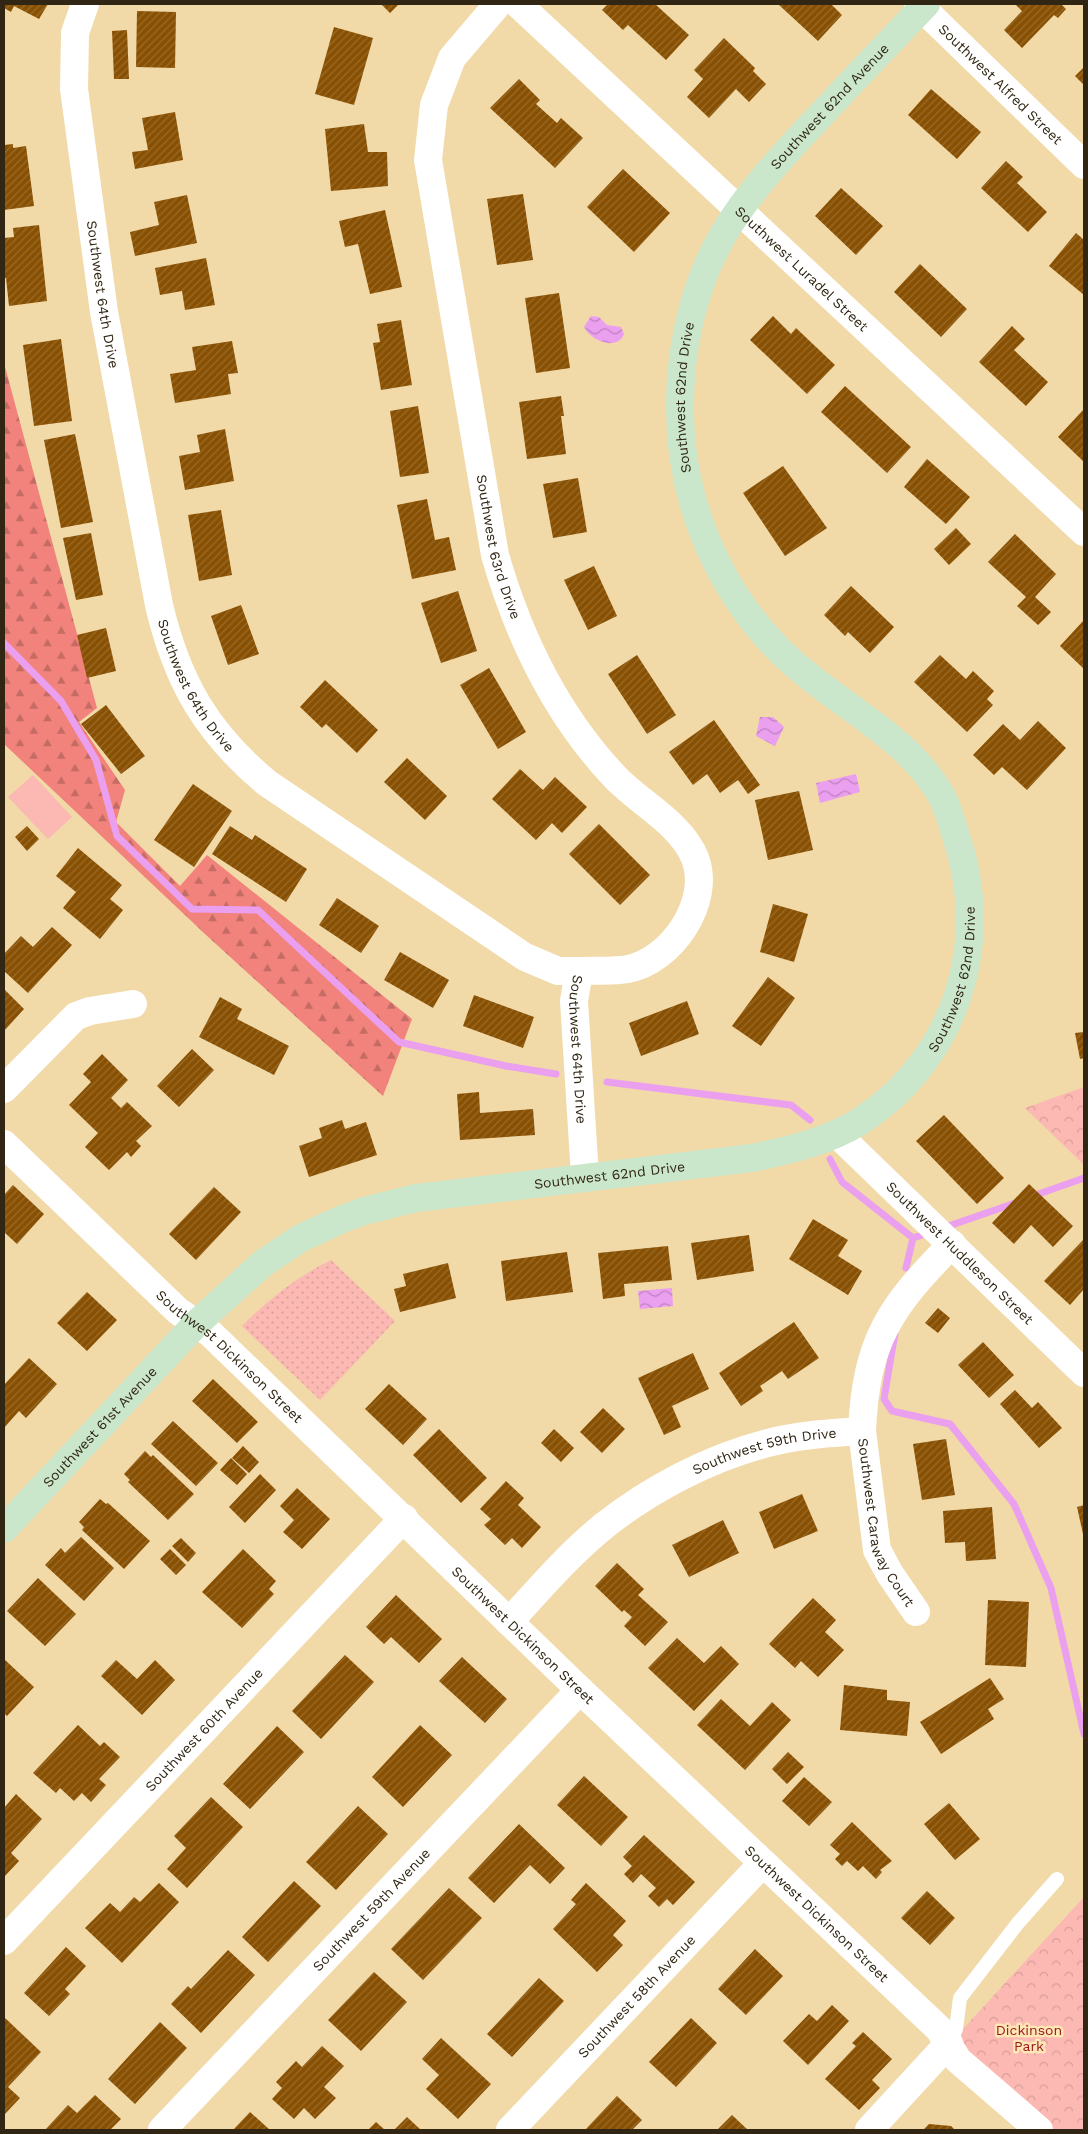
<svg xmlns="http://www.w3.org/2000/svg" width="1088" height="2134" viewBox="0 0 1088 2134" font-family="'Work Sans',sans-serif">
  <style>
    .grass { fill: url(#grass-dots) }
    .forest { fill: url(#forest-firs) }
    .park { fill: url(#park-crowns) }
    .pitch { fill: #fcb8b2 }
    .water { fill: url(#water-waves) }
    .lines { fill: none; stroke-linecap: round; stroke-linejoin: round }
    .stream { stroke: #eb9fef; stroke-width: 7 }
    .building { fill: url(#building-hatch) }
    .lane { stroke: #fff; stroke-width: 14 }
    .street { stroke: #fff; stroke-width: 28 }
    .secondary { stroke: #cae6cb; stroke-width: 28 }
    .labels { text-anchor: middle; stroke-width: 5; stroke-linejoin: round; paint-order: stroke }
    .street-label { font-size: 14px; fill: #302613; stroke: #fee6b5 }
    .park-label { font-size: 14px; fill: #99131d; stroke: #fee6b5 }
  </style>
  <defs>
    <pattern id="grass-dots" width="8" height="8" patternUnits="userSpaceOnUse" patternTransform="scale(1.25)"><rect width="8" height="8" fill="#fcb8b2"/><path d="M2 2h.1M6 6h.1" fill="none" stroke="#d89e98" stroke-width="1.8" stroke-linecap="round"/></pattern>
    <pattern id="forest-firs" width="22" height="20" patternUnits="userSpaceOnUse" patternTransform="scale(1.25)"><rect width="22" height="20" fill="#f1837c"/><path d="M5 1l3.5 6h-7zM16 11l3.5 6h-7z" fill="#c46b64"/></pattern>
    <pattern id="park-crowns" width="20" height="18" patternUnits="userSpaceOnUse" patternTransform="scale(1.25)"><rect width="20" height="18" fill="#fcb8b2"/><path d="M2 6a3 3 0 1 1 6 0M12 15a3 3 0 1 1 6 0" fill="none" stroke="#d89e98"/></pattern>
    <pattern id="water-waves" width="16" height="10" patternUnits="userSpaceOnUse" patternTransform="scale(1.25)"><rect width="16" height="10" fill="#eb9fef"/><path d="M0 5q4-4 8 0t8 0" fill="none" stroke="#bf81c0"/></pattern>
    <pattern id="building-hatch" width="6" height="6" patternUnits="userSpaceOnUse" patternTransform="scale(1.25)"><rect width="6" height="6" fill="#895001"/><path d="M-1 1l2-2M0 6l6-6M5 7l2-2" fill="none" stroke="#976c2f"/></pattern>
  </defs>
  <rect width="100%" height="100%" fill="#f1d9a8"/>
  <path class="grass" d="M 331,1260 L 395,1321 L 320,1400 L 242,1326 C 269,1299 297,1277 331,1260 Z"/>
  <path class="forest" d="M 4,363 L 97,708 L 79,722 L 125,790 L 116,822 L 180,886 L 207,855 L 412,1019 L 383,1096 L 205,934 L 4,744 Z"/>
  <path class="park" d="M 1084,1087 L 1084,1165 L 1025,1108 Z
    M 1084,1897 L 1084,2130 L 1046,2130 L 952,2041 Z"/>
  <path class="pitch" d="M 33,775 L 72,817 L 48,839 L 8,797 Z"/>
  <path class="water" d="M 591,316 L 599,317 L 607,325 L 621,327 L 624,334 C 617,352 590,340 584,327 Z
    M 760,717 L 773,717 L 784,727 L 775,746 L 756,736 Z
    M 856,774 L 860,792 L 820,803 L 816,783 Z
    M 672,1288 L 673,1306 L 640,1309 L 638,1291 Z"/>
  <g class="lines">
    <path class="stream" d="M 4,643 L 61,701 L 96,760 L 117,836 L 192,909 L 258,910 L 399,1042 L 506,1066 L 556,1074
      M 607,1082 L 791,1105 L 810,1120
      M 830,1159 L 842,1182 L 913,1238
      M 1033,1196 L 1084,1178
      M 943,1228 L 1018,1202
      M 913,1238 L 931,1232
      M 906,1268 L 913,1238
      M 895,1333 L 884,1399 L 892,1411 L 950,1424 L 1014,1504 L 1051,1588 L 1084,1734"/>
  </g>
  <path class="building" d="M 4,4 L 48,4 L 39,19 L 14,6 L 11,12 L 4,8 Z
    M 381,4 L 399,4 L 390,13 Z
    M 608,4 L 655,4 L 689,35 L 666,60 L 628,25 L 623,30 L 602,10 Z
    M 778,4 L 831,4 L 842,15 L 818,41 Z
    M 1015,4 L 1061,4 L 1066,9 L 1058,18 L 1054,15 L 1022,48 L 1004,30 L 1022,11 Z
    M 137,11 L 176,12 L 175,68 L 136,67 Z
    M 334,27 L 373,38 L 354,105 L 315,94 Z
    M 127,30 L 129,79 L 114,79 L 112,31 Z
    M 724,38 L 755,68 L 753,71 L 766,84 L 749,102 L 736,89 L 709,118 L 687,97 L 703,79 L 694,70 Z
    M 1084,67 L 1084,85 L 1075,76 Z
    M 519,79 L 540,100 L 536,104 L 557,123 L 561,118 L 583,138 L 555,168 L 490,108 Z
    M 931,89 L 981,132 L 957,159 L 908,115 Z
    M 175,112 L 183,160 L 135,169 L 132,152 L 148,150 L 142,118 Z
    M 364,124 L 368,152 L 387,152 L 388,186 L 331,191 L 325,129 Z
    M 13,144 L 13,148 L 26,146 L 34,206 L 4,210 L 4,145 Z
    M 1006,161 L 1023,177 L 1017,183 L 1047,212 L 1028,232 L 981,188 Z
    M 623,169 L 670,213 L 634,252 L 587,207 Z
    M 841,188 L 883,226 L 856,255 L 815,216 Z
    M 523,194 L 533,260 L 497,265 L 487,199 Z
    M 187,195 L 197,243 L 135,256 L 130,232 L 159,225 L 154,202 Z
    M 385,210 L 402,287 L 370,294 L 358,244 L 345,247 L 339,221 Z
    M 39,225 L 47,301 L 9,306 L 6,278 L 4,278 L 4,238 L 14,237 L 13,228 Z
    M 1076,233 L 1084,240 L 1084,295 L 1049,266 Z
    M 206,258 L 215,305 L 185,310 L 182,291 L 160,295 L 155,268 Z
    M 920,264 L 967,309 L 941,337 L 894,292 Z
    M 559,293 L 570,368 L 536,373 L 525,298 Z
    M 773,316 L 791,334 L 796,328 L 835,365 L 807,394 L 750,340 Z
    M 401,320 L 412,385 L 381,390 L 373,343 L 380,342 L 377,324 Z
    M 1012,326 L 1025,339 L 1014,350 L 1048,382 L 1026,406 L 979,362 Z
    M 61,339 L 72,421 L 34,426 L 23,345 Z
    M 232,341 L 238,373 L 228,374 L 231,394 L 175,403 L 170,374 L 196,370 L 192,347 Z
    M 845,386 L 911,447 L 887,473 L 821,412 Z
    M 561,396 L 564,416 L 561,416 L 566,454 L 527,459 L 519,402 Z
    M 418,406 L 429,473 L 400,477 L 390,411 Z
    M 1084,409 L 1084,462 L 1058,437 Z
    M 225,429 L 234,481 L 185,490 L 179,456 L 200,452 L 197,435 Z
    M 75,434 L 93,522 L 61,528 L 44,440 Z
    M 927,459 L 970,497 L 946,524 L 904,487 Z
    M 783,466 L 827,528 L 785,556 L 743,493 Z
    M 578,478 L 587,532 L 553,538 L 543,484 Z
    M 427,499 L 435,540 L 449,537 L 456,570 L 412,579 L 397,505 Z
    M 221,510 L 232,575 L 199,581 L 188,515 Z
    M 956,528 L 971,544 L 949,565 L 934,549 Z
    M 91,533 L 103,595 L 76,600 L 63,538 Z
    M 1015,534 L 1056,574 L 1035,597 L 1051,612 L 1038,625 L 1017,606 L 1026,597 L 988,562 Z
    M 594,566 L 617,616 L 588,630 L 564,580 Z
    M 851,586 L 894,627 L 870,653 L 848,632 L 845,636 L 824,615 Z
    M 458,591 L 477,651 L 441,663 L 421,603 Z
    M 241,605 L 259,654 L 228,665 L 211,616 Z
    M 1084,620 L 1084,669 L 1060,646 Z
    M 106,628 L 116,671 L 87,678 L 77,635 Z
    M 637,655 L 676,715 L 647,734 L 608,674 Z
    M 940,655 L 966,679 L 973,671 L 994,691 L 987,699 L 993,705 L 967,732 L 914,682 Z
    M 489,668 L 526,732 L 498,749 L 460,685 Z
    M 325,680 L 378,730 L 357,753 L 326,724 L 322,728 L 300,707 Z
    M 106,705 L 145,756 L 121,774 L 81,724 Z
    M 714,720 L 760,785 L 748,794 L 738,780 L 720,793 L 707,774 L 693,785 L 669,752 Z
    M 1038,721 L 1066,748 L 1027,790 L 1002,767 L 994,775 L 973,755 L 1003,724 L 1020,740 Z
    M 407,758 L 447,796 L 425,820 L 384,782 Z
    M 520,769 L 543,790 L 555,777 L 587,807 L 562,833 L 552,823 L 536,840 L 492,799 Z
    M 193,784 L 232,811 L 194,867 L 154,840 Z
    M 799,791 L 813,850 L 768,860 L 755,800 Z
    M 599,824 L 650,875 L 620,905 L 569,854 Z
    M 27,826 L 39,839 L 27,851 L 15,837 Z
    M 230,826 L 252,840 L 255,835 L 307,869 L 286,902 L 212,854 Z
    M 78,848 L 122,885 L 110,899 L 123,910 L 100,939 L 63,908 L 76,892 L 56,876 Z
    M 337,898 L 379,926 L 361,953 L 319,925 Z
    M 773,904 L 808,914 L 794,962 L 760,952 Z
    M 52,927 L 72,945 L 28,993 L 4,971 L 4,954 L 21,936 L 33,947 Z
    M 400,952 L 449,980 L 433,1008 L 384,980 Z
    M 768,977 L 795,998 L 761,1046 L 732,1026 Z
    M 4,989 L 24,1009 L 4,1031 Z
    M 474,995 L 534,1017 L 523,1048 L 463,1026 Z
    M 220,997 L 242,1009 L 237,1019 L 289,1046 L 274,1075 L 199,1037 Z
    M 687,1001 L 699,1034 L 641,1056 L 629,1023 Z
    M 1084,1032 L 1084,1058 L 1080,1059 L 1075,1033 Z
    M 192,1049 L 214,1070 L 179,1107 L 157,1086 Z
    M 102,1054 L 128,1080 L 111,1098 L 121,1108 L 127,1102 L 152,1126 L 136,1141 L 141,1146 L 131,1157 L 127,1152 L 109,1170 L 85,1147 L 98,1133 L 69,1105 L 91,1082 L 83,1074 Z
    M 479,1092 L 480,1113 L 533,1109 L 535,1135 L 460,1140 L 457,1094 Z
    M 944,1115 L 1004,1178 L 977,1204 L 916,1141 Z
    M 342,1120 L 345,1129 L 366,1122 L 377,1155 L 309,1177 L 299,1146 L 322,1138 L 319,1128 Z
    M 1029,1184 L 1073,1226 L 1053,1247 L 1031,1225 L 1014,1244 L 992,1223 Z
    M 13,1185 L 44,1214 L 17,1244 L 4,1232 L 4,1195 Z
    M 214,1187 L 241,1212 L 196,1260 L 169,1234 Z
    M 813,1219 L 848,1240 L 838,1256 L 862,1271 L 848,1295 L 789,1259 Z
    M 749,1235 L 754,1271 L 697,1280 L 691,1243 Z
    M 1083,1240 L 1084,1289 L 1070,1305 L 1044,1281 Z
    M 668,1246 L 672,1280 L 624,1284 L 625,1296 L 603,1299 L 598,1253 Z
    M 567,1252 L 573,1292 L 506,1301 L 501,1261 Z
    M 448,1263 L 456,1298 L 400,1312 L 394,1289 L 406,1286 L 403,1274 Z
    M 87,1292 L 117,1320 L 87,1351 L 57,1323 Z
    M 938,1308 L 950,1318 L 938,1333 L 925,1323 Z
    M 794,1322 L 819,1358 L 788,1379 L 782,1371 L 760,1386 L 763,1391 L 741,1406 L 719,1373 Z
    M 983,1342 L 1014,1375 L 989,1398 L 958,1365 Z
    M 693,1353 L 709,1389 L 672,1406 L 681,1427 L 664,1435 L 638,1378 Z
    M 29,1358 L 57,1384 L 26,1418 L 19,1411 L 4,1428 L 4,1385 Z
    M 213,1379 L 258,1422 L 237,1443 L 192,1401 Z
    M 389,1384 L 427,1419 L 403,1445 L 365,1409 Z
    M 1015,1390 L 1032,1408 L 1038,1402 L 1062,1428 L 1039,1448 L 1000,1404 Z
    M 603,1408 L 625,1429 L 602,1453 L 580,1432 Z
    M 173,1421 L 218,1463 L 196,1486 L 151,1444 Z
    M 439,1429 L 487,1478 L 461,1503 L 413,1455 Z
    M 554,1429 L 574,1448 L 561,1462 L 541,1443 Z
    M 946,1439 L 955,1495 L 922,1500 L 913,1444 Z
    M 243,1446 L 259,1462 L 249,1473 L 232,1458 Z
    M 145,1451 L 151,1457 L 153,1455 L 194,1494 L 168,1520 L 128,1482 L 130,1480 L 124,1474 Z
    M 231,1458 L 247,1474 L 237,1485 L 220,1470 Z
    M 260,1474 L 276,1490 L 245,1523 L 229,1507 Z
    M 506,1481 L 524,1498 L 518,1505 L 541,1527 L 522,1548 L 512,1538 L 505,1545 L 484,1525 L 491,1519 L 480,1509 Z
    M 297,1488 L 330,1519 L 302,1549 L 283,1532 L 294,1520 L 280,1506 Z
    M 802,1494 L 818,1531 L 774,1549 L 759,1512 Z
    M 100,1499 L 106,1504 L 108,1503 L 150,1541 L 124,1569 L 82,1530 L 84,1527 L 79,1522 Z
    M 1084,1505 L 1084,1534 L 1083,1534 L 1077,1507 Z
    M 992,1507 L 996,1559 L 966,1561 L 965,1542 L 945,1543 L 943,1511 Z
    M 723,1520 L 739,1553 L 689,1577 L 672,1545 Z
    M 81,1537 L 114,1568 L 84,1601 L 45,1565 L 61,1548 L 65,1553 Z
    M 181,1538 L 196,1553 L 188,1562 L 172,1546 Z
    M 170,1549 L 186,1565 L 176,1575 L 160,1559 Z
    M 243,1549 L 276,1581 L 269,1589 L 274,1594 L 242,1628 L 202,1592 Z
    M 617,1563 L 644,1589 L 638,1595 L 668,1622 L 645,1646 L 624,1626 L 632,1617 L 624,1610 L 622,1612 L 595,1586 Z
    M 38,1578 L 76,1614 L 45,1646 L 7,1611 Z
    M 396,1595 L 442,1639 L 419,1663 L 391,1637 L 384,1644 L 366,1627 Z
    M 813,1598 L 836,1620 L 825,1632 L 844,1650 L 818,1677 L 801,1661 L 795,1668 L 769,1644 Z
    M 988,1600 L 1029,1602 L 1026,1667 L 985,1665 Z
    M 677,1638 L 704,1663 L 721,1646 L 739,1664 L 694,1711 L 648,1668 Z
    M 345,1655 L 374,1682 L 321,1739 L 292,1711 Z
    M 462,1657 L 507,1699 L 485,1723 L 439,1681 Z
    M 4,1659 L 34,1687 L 7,1716 L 4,1713 Z
    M 116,1660 L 137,1679 L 155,1660 L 175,1680 L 142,1715 L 101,1676 Z
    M 990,1678 L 1004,1699 L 988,1709 L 994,1719 L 941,1754 L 920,1722 Z
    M 844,1685 L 887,1690 L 887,1700 L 910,1702 L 907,1736 L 840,1730 Z
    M 721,1699 L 750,1726 L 772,1702 L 791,1720 L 745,1770 L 697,1725 Z
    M 78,1725 L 100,1746 L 104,1742 L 120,1757 L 99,1779 L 106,1785 L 91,1802 L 82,1793 L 74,1801 L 60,1788 L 56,1793 L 33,1773 Z
    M 420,1725 L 452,1755 L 403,1807 L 372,1777 Z
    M 277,1726 L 304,1752 L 250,1809 L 223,1784 Z
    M 788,1752 L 804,1767 L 787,1784 L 772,1769 Z
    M 584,1776 L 628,1817 L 601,1846 L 557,1805 Z
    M 804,1777 L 832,1802 L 809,1826 L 782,1801 Z
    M 16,1794 L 42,1819 L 11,1853 L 19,1861 L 4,1877 L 4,1808 Z
    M 211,1797 L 243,1827 L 187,1888 L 167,1869 L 186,1848 L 174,1836 Z
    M 949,1803 L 980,1839 L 955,1860 L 924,1824 Z
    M 358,1806 L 388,1834 L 336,1890 L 306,1862 Z
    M 852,1822 L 892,1861 L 880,1870 L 882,1872 L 876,1879 L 863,1866 L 858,1871 L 847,1861 L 842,1866 L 835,1859 L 840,1854 L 830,1845 Z
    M 519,1824 L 565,1868 L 550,1884 L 530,1865 L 494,1903 L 468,1878 Z
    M 644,1835 L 695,1882 L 673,1905 L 667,1899 L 659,1907 L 648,1896 L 656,1888 L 641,1874 L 633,1883 L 624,1874 L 632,1866 L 623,1857 Z
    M 294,1881 L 321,1906 L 268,1962 L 242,1937 Z
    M 159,1883 L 179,1902 L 122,1963 L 85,1928 L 110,1903 L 120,1912 L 134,1897 L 140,1902 Z
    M 586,1883 L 626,1921 L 613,1935 L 623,1945 L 597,1972 L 553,1929 L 576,1904 L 571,1900 Z
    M 449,1888 L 482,1918 L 423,1980 L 391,1949 Z
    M 927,1891 L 955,1918 L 930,1945 L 901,1918 Z
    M 66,1947 L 86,1966 L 65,1989 L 70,1994 L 49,2016 L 24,1993 Z
    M 755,1949 L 783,1976 L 746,2015 L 718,1989 Z
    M 228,1950 L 255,1975 L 201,2033 L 171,2004 L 188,1986 L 191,1989 Z
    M 374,1972 L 407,2002 L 361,2051 L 328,2020 Z
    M 539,1978 L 564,2001 L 512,2057 L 487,2034 Z
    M 832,2005 L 849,2021 L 808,2065 L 783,2041 L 809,2014 L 817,2021 Z
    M 4,2017 L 41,2052 L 8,2087 L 20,2098 L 5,2114 Z
    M 691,2018 L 717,2043 L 676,2087 L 649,2062 Z
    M 160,2022 L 187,2048 L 135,2104 L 108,2079 Z
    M 863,2032 L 892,2059 L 872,2080 L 880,2088 L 859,2110 L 825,2079 L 856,2046 L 852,2043 Z
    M 441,2038 L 491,2084 L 458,2119 L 426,2089 L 439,2075 L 422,2059 Z
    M 322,2046 L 344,2066 L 324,2087 L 336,2098 L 315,2119 L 304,2108 L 294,2119 L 272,2099 L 282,2088 L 276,2082 L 296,2061 L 302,2067 Z
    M 95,2095 L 121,2119 L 110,2130 L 45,2130 L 68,2105 L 77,2113 Z
    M 617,2096 L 642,2120 L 632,2130 L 585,2130 Z
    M 250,2112 L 270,2130 L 233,2130 Z
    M 732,2115 L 748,2130 L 717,2130 Z
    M 407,2117 L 421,2130 L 394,2130 Z
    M 376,2122 L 385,2130 L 368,2130 Z
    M 929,2124 L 951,2126 L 955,2130 L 923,2130 Z"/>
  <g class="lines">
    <path class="lane" d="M 949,2043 L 956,2029 L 960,1998 L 1018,1923 L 1057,1879"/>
    <g class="street">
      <path id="s1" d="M 85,4 L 75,33 L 74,89 L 104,312 L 159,605 C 177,682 207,733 267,783 L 525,957 L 558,971 L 579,971 L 574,1001 L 585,1177"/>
      <path id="s2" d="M 498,4 L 452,58 L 434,105 L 428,160 L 495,555 C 518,635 556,714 614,776 C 639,803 681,823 695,858 C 712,902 671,961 628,969 C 612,972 594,970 579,971"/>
      <path id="s3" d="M 518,4 L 1084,532"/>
      <path id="s4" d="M 918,4 L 1084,165"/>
      <path d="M 4,1089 L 76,1016 L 90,1011 L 133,1004"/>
      <path id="s5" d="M 837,1134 L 1084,1373"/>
      <path id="s6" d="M 4,1144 L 178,1311 L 210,1333 L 580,1690 L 939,2029 L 958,2060 L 1039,2130"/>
      <path id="s7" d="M 862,1431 L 877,1550 L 890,1574 L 916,1612"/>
      <path id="s8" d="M 509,1622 C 540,1588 570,1553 605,1525 C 652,1488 710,1458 768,1443 C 798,1435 830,1433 862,1431 C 866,1340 890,1307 952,1244"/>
      <path id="s9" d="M 4,1941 L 404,1518"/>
      <path id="s10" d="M 162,2130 L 580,1690"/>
      <path id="s11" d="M 510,2130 L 763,1863"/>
      <path d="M 869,2130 L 949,2043"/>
    </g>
    <path class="secondary" id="s12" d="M 4,1529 L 196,1324 L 262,1264 L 301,1238 L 340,1220 L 364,1211 L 416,1198 L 752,1158 C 790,1150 830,1141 862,1120 C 957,1057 992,943 956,836 C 952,823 948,807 941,795 C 912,744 855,713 811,678 C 729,615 681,514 680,411 C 679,352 693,286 723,235 C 749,191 785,153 820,116 C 855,78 891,41 926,4"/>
  </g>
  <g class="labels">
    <g class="street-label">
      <text dy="5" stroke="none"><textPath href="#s4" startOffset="115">Southwest Alfred Street</textPath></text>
      <text dy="5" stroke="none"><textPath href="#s12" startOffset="2195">Southwest 62nd Avenue</textPath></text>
      <text dy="5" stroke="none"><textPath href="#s3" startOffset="388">Southwest Luradel Street</textPath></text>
      <text dy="5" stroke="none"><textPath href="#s1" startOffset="294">Southwest 64th Drive</textPath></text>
      <text dy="5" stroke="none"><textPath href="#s12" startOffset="1858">Southwest 62nd Drive</textPath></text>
      <text dy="5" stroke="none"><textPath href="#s2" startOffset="570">Southwest 63rd Drive</textPath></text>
      <text dy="5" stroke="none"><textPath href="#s1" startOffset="699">Southwest 64th Drive</textPath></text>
      <text dy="5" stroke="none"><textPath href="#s12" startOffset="1169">Southwest 62nd Drive</textPath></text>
      <text dy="5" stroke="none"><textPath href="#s1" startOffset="1269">Southwest 64th Drive</textPath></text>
      <text dy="5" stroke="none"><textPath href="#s12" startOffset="734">Southwest 62nd Drive</textPath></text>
      <text dy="5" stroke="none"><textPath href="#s5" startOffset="171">Southwest Huddleson Street</textPath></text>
      <text dy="5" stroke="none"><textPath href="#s6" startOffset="310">Southwest Dickinson Street</textPath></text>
      <text dy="5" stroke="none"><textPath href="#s12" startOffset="140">Southwest 61st Avenue</textPath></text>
      <text dy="5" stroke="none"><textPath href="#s8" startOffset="315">Southwest 59th Drive</textPath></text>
      <text dy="5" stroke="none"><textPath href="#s7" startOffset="96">Southwest Caraway Court</textPath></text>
      <text dy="5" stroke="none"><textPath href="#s6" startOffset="715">Southwest Dickinson Street</textPath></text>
      <text dy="5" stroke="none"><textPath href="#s9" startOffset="291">Southwest 60th Avenue</textPath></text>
      <text dy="5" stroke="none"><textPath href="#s10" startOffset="304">Southwest 59th Avenue</textPath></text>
      <text dy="5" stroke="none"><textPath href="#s6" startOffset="1120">Southwest Dickinson Street</textPath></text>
      <text dy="5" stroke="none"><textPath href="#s11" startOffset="184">Southwest 58th Avenue</textPath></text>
    </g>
    <g class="park-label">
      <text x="1029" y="2035">Dickinson<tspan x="1029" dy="16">Park</tspan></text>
    </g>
  </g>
  <rect width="1088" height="2134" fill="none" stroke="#302613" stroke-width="10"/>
</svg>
